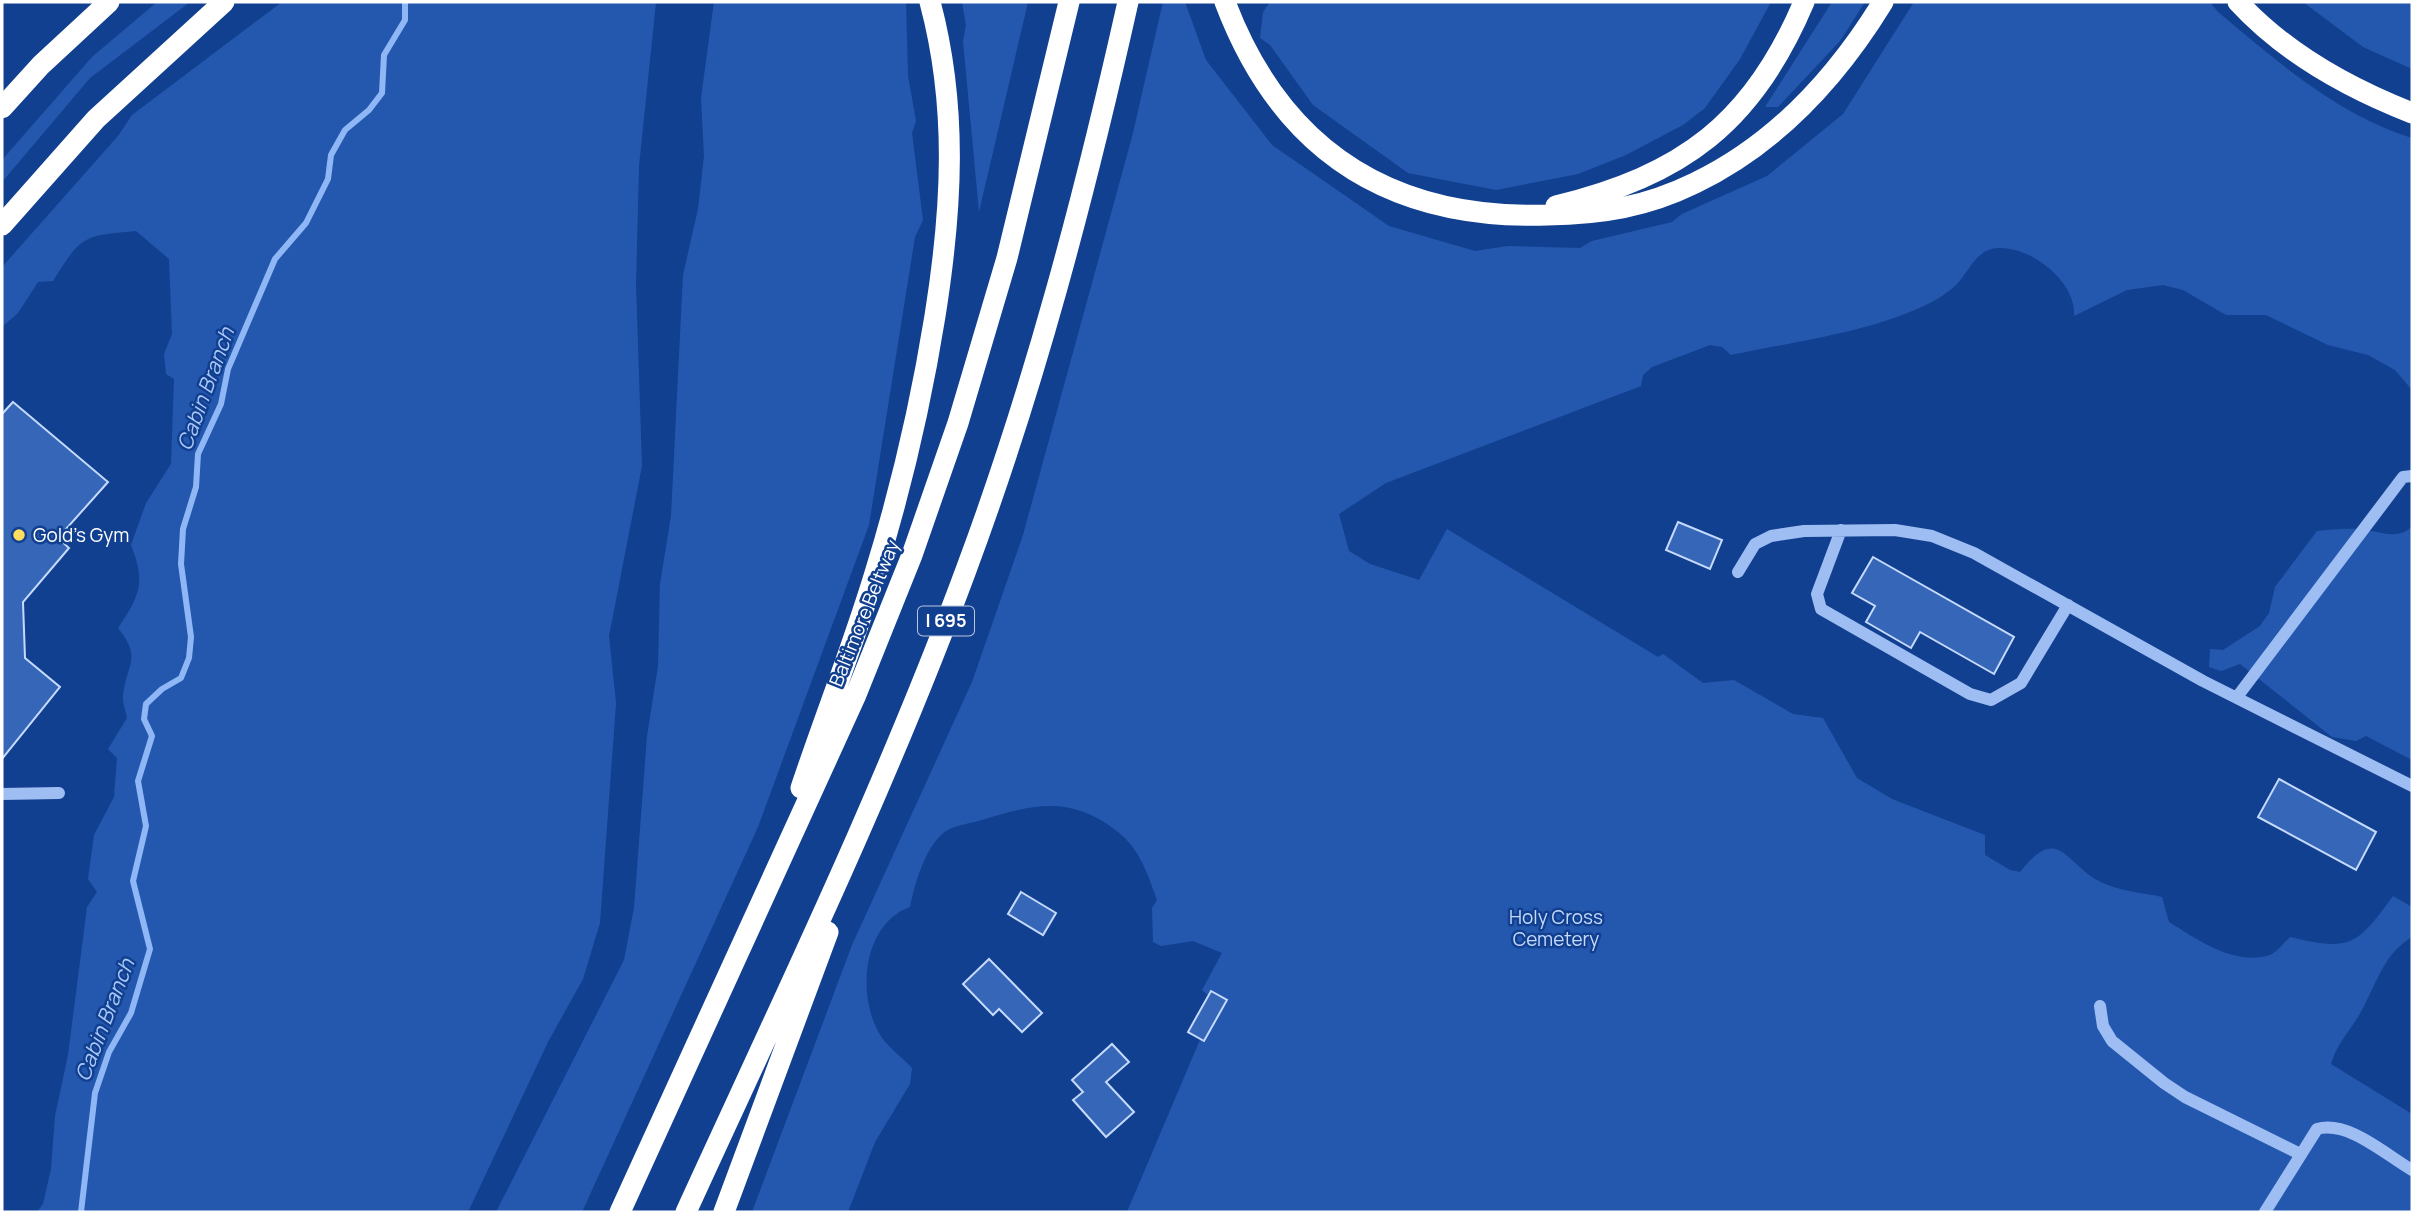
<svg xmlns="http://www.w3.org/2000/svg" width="2414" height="1214" viewBox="0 0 2414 1214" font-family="Manrope,sans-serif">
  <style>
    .green { fill: #2458af }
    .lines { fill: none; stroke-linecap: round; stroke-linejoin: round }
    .stream { stroke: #8fb7f5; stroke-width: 6 }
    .building { fill: #3666b7; stroke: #c5dafd; stroke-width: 2 }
    .minor { stroke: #9ebdf2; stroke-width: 12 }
    .highway { stroke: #fff; stroke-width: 21 }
    .poi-dot { fill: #ffdd5e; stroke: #124090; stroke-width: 2.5 }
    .labels { text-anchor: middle; stroke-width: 5; stroke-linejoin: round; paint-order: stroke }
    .shield { fill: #124090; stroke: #b8c6de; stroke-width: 2 }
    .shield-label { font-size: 18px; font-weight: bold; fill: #fff }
    .poi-label { font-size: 19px; fill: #fff; stroke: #124090; text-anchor: start }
    .street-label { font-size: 19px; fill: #fff; stroke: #124090 }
    .park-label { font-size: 19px; fill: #c5dafd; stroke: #124090 }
    .water-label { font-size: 21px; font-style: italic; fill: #aac8f9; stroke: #124090 }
  </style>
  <rect width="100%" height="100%" fill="#124090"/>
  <path class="green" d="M 157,2 L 190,2 L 90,78 L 2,182 L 2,160 L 92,57 Z
    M 282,2 L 656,2 L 639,166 L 636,285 L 642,466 L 609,636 L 616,703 L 600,923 L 583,979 L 548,1042 L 468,1212 L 37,1212 L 43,1204 L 51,1169 L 55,1116 L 68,1055 L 87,907 L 97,892 L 88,879 L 94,835 L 114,797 L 117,758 L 108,749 L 127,718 C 126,711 122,702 123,696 C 126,664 143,659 118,628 C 140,595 146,583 131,545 L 146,503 L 171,464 L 174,379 L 166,374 L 164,354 L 172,334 L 169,259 L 136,231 C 82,236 82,235 53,281 L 38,282 L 18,313 L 2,327 L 2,267 L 118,136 L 132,115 Z
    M 714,2 L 906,2 L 908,76 L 916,121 L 912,133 L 923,220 L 915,237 L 869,525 L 758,827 L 582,1212 L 496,1212 L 624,960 L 634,908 L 647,736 L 658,666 L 660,584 L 671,516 L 683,275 L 698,209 L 704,156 L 701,98 Z
    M 962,2 L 1028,2 L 979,212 L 963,41 L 966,25 Z
    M 1163,2 L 1185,2 L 1206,60 L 1272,145 L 1389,226 L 1475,251 L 1508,246 L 1580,248 L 1592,241 L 1672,222 L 1682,214 L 1767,176 L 1843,114 L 1914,2 L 2210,2 L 2218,12 C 2278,62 2336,114 2412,138 L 2412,390 L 2395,370 L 2368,355 L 2328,345 L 2266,315 L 2226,315 L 2183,290 L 2163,285 L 2127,290 L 2074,316 C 2077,282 2031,246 1998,248 C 1975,249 1969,273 1955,286 C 1948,292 1937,300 1928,304 C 1868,333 1796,341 1731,355 L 1722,347 L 1710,345 L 1652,367 L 1643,375 L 1641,386 L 1386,483 L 1339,514 L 1349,551 L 1370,564 L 1419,580 L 1447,529 L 1658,657 L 1663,654 L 1703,683 L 1734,680 L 1793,714 L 1823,718 L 1857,778 L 1892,799 L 1985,835 L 1985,855 L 2010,870 L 2020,872 C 2060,821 2065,866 2103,883 C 2120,891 2144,893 2162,897 L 2169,922 C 2198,940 2234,966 2270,955 C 2277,952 2285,942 2290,937 C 2352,952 2357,945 2393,896 L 2412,907 L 2412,937 C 2384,954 2378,980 2363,1008 C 2353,1028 2337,1042 2331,1064 L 2412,1114 L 2412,1212 L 1127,1212 L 1216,1002 L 1202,990 L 1222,953 L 1193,941 L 1161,946 L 1153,942 L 1152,908 L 1157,900 C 1148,875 1140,849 1118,832 C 1071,795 1034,804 982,820 C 972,823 955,825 946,831 C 925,846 915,883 910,907 C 864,923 856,993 879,1033 C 886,1046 902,1057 912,1068 L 910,1084 L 875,1142 L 848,1212 L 752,1212 L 852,945 L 972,682 L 1023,535 L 1132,137 Z
    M 1270,2 L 1771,2 L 1740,59 L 1705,108 L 1683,125 L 1626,155 L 1578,174 L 1496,190 L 1408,173 L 1313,105 L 1270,45 L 1260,38 L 1263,12 Z
    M 1832,2 L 1865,2 L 1840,41 L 1778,107 L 1765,107 Z
    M 2303,2 L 2412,2 L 2412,69 L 2363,47 Z
    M 2412,526 L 2412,760 L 2366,736 L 2356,741 L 2332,737 L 2240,664 L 2221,671 L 2209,667 L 2210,649 L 2223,650 L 2260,626 L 2269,613 L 2275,587 L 2317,531 C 2330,530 2345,528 2358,529 C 2377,530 2398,542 2412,526 Z"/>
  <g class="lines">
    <path class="stream" d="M 81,1212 L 95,1093 L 109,1052 L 131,1013 L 150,949 L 133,881 L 146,826 L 138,781 L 152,736 L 144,719 L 146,704 L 162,689 L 181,678 L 189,658 L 191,637 L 181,564 L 183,529 L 196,487 L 198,454 L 221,404 L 228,369 L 275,259 L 306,223 L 328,179 L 331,155 L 345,130 L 369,110 L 382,93 L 384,55 L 405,20 L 405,2"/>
  </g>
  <path class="building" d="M 13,402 L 108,482 L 58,538 L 69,548 L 23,602 L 25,658 L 60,687 L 2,759 L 2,414 Z
    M 1678,522 L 1722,540 L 1710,569 L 1666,550 Z
    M 1873,557 L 2014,637 L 1994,674 L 1920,632 L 1911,648 L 1866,622 L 1875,606 L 1852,593 Z
    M 2279,779 L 2376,832 L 2356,870 L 2258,817 Z
    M 1021,892 L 1056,913 L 1043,935 L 1008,914 Z
    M 989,959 L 1042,1013 L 1022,1032 L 999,1009 L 993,1015 L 963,984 Z
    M 1211,991 L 1227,1000 L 1204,1041 L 1188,1032 Z
    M 1112,1044 L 1129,1062 L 1106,1082 L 1134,1112 L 1106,1137 L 1073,1100 L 1083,1092 L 1072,1080 Z"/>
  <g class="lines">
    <path class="minor" d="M 1841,530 L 1817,594 L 1821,609 L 1970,694 L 1991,700 L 2021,683 L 2068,605
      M 1738,572 L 1755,544 L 1771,536 L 1804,531 L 1895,530 L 1932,536 L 1974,553 L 2203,681 L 2412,786
      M 2237,697 L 2403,477 L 2412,476
      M 2,794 L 59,793
      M 2100,1006 L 2103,1026 L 2112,1041 L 2164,1083 L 2185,1097 L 2300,1154
      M 2265,1212 L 2317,1129 C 2348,1120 2386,1155 2412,1170"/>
    <path class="highway" d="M 1225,2 C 1281,150 1389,220 1547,215 C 1602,214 1646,207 1695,183 C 1776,144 1837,77 1883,2
      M 2238,2 C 2285,53 2348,88 2412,113
      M 2,108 L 41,65 L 109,2
      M 1556,206 C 1683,175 1753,123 1804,2
      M 2,225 L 96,119 L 224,2
      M 801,788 C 825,716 853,646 875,573 C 901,489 921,403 935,316 C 952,209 958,107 930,2
      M 620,1212 L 855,697 L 912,555 L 958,423 L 1007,258 L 1069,2
      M 686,1212 C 783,1000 885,789 966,570 C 1035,385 1085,194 1128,2
      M 724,1212 L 828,932"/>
  </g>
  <circle class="poi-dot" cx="19" cy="535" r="7"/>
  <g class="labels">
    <rect class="shield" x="918" y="606.5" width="56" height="29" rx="5"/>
    <g class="shield-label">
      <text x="946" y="627">I 695</text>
    </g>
    <g class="poi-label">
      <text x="33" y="542">Gold's Gym</text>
    </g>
    <g class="street-label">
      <text transform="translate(864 613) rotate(-68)" y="7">Baltimore Beltway</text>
    </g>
    <g class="park-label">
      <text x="1556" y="924">Holy Cross<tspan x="1556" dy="22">Cemetery</tspan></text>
    </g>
    <g class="water-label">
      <text transform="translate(206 389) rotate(-70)" y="7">Cabin Branch</text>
      <text transform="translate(105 1020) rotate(-69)" y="7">Cabin Branch</text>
    </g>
  </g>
  <rect width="2414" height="1214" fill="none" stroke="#ffffff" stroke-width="7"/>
</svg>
